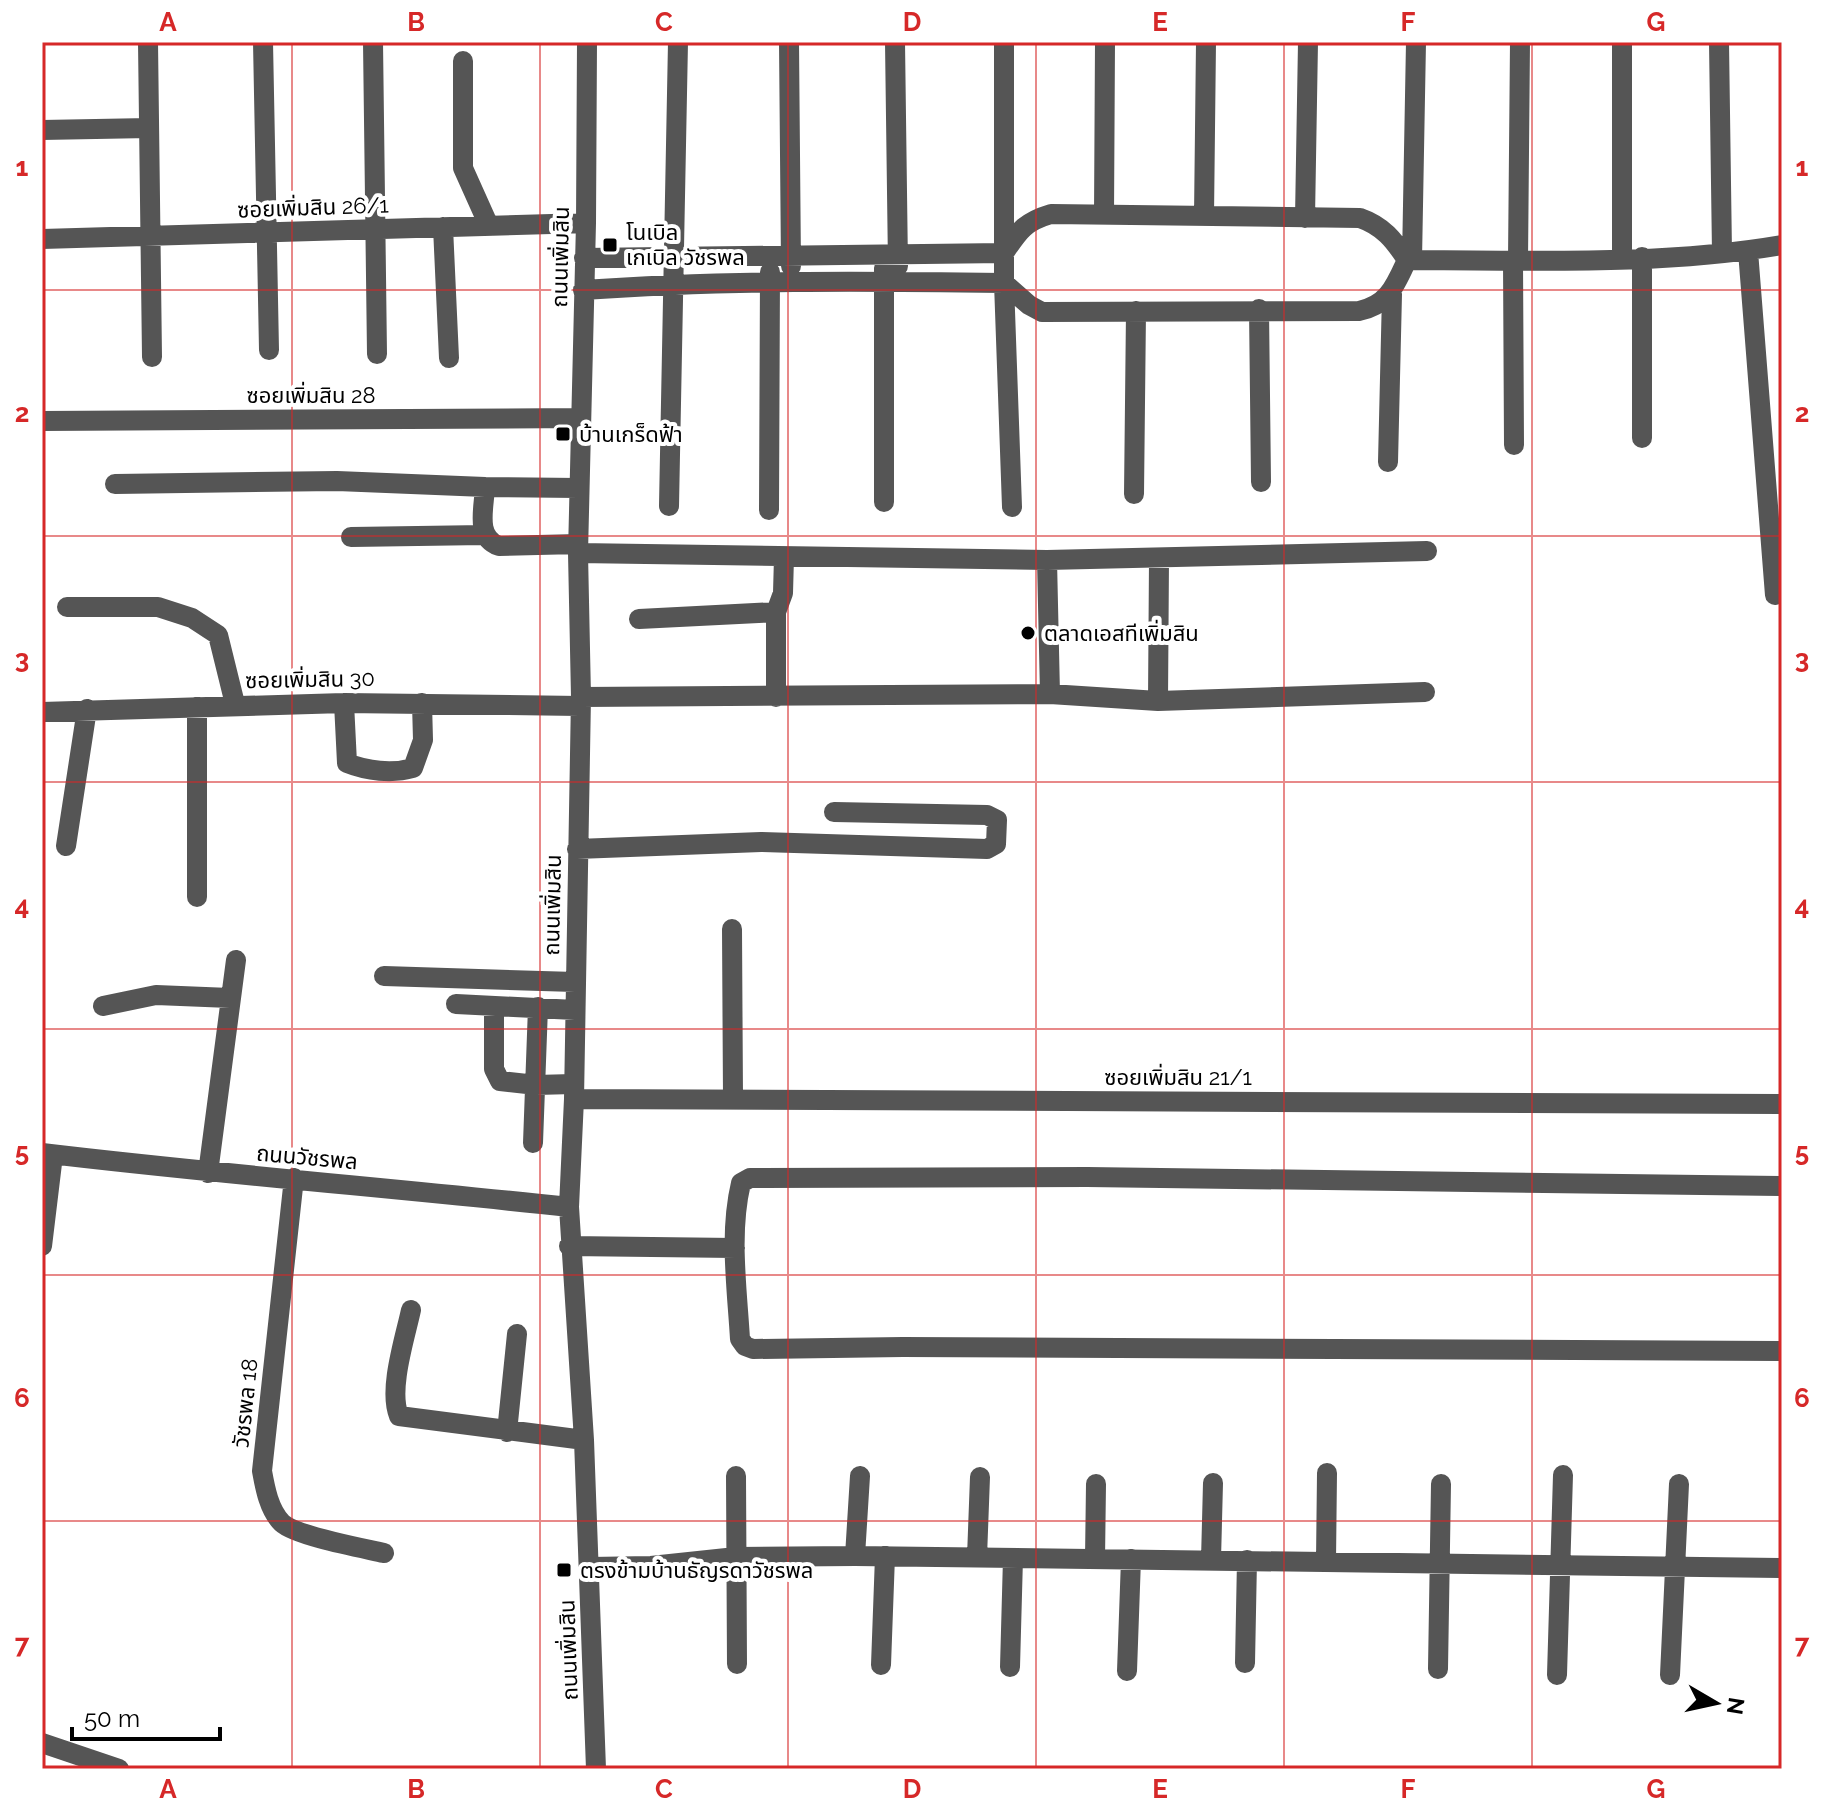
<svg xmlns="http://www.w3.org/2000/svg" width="1824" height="1811" viewBox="0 0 1824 1811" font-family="Raleway,'Noto Sans Thai',sans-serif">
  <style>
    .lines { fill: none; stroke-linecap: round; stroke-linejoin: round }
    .minor { stroke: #555; stroke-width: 20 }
    .grid { fill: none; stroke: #d62828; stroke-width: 2; stroke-opacity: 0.55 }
    .poi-dot { fill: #000; stroke: #fff; stroke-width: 3 }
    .labels { text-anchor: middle; stroke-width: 8; stroke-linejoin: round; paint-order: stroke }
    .street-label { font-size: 22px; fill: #000; stroke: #fff }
    .poi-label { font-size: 22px; fill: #000; stroke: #fff; text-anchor: start }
    .neatline { fill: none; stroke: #d62828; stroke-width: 3 }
    .grid-label { font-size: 26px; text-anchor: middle; font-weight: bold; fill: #d62828 }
  </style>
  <rect width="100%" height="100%" fill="#fff"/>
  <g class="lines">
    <path class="minor" d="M 148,42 L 152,357
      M 263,42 L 269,350
      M 373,42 L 377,354
      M 587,42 L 586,223 L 578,553 L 581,697 L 574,1099 L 569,1207 L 584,1440 L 596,1769
      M 789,42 L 791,266
      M 895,42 L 898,266
      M 1004,42 L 1004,283 L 1012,507
      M 1622,42 L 1622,257
      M 1719,42 L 1722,253
      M 463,61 L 463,168 L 489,226
      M 42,130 L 149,128
      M 1104,215 L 1105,42
      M 1204,216 L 1206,42
      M 1305,218 L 1308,42
      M 443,227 L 449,358
      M 42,239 L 586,223
      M 1748,251 L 1775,595
      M 1642,257 L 1642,438
      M 584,258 L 1004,253
      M 1407,260 C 1530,260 1660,266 1782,245
      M 1412,260 L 1416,42
      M 1513,261 L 1514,445
      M 1518,261 L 1520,42
      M 884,268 L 884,502
      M 583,290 C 723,280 864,281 1004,283 L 1029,305 L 1042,312 L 1359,311 C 1388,305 1395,286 1407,260 C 1394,240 1383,226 1360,218 L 1051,214 C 1024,222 1019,231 1004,253
      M 1259,309 L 1261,482
      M 42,421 L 581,418
      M 1388,462 L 1392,294
      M 115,484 L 337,481 L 485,487 C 484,509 475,537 499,546 L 578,544
      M 485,487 L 578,488
      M 1134,494 L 1136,311
      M 669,506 L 678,42
      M 769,510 L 770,272
      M 351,537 L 484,535
      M 578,553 L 1047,560 L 1427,551
      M 1047,560 L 1050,694
      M 67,607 L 158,607 L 192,618 L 218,635 L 235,704
      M 639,619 L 776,612
      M 581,697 L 1050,694 L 1158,701 L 1425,692
      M 776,697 L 776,612 L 783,593 L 784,557
      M 1158,701 L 1159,559
      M 344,703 L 347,763 C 367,771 392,774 413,768 L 423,740 L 422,703
      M 42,712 L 344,703 L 580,706
      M 66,846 L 87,709
      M 577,849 L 761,842 L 987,849 L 996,844 L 997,820 L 987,815 L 834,812
      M 197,897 L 197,707
      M 732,929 L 733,1098
      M 384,976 L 575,982
      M 456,1004 L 575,1010
      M 103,1006 L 156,995 L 230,998
      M 494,1007 L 494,1069 L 500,1081 L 536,1085 L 573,1084
      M 574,1099 L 1782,1104
      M 533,1143 L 538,1007
      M 42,1153 C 217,1174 393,1188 569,1207
      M 208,1173 L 236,960
      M 294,1178 L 262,1471 C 265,1488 269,1510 282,1523 C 296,1536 362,1548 384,1553
      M 1782,1186 L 1087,1177 L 750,1178 L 741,1183 C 729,1233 737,1288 740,1339 L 745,1346 L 753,1349 L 903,1347 L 1782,1351
      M 42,1246 L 53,1155
      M 569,1246 L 735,1248
      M 411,1310 C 405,1338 388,1390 399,1416 L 584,1440
      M 507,1432 L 517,1334
      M 736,1476 L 737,1664
      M 855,1556 L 860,1476
      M 977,1557 L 980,1477
      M 1095,1559 L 1096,1484
      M 1211,1560 L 1213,1483
      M 1326,1561 L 1327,1473
      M 590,1567 L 651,1566 L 736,1557 L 855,1556 L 1782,1568
      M 1245,1663 L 1247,1560
      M 881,1665 L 885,1556
      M 1010,1667 L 1013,1558
      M 1438,1669 L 1441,1484
      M 1127,1671 L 1131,1559
      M 1557,1675 L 1563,1475
      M 1670,1675 L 1679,1484
      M 42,1743 L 119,1769"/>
  </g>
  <path class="grid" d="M 292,42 L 292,1769M 540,42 L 540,1769M 788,42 L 788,1769M 1036,42 L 1036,1769M 1284,42 L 1284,1769M 1532,42 L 1532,1769M 42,290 L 1782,290M 42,536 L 1782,536M 42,782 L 1782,782M 42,1029 L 1782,1029M 42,1275 L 1782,1275M 42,1521 L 1782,1521"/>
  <g class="poi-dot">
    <rect x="602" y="237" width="16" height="16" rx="4"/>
    <rect x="555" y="426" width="16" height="16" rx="4"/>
    <circle cx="1028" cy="633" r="8"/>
    <rect x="556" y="1562" width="16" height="16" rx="4"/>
  </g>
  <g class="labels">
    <g class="street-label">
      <text transform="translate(313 207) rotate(-2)" y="8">ซอยเพิ่มสิน 26/1</text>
      <text transform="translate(560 257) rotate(-89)" y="8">ถนนเพิ่มสิน</text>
      <text x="311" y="403">ซอยเพิ่มสิน 28</text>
      <text transform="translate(310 679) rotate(-1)" y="8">ซอยเพิ่มสิน 30</text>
      <text transform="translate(552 905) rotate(-89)" y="8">ถนนเพิ่มสิน</text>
      <text x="1178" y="1085">ซอยเพิ่มสิน 21/1</text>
      <text transform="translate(307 1157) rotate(5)" y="8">ถนนวัชรพล</text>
      <text transform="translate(245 1403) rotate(-84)" y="8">วัชรพล 18</text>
      <text transform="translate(568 1650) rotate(-92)" y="8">ถนนเพิ่มสิน</text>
    </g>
    <g class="poi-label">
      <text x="626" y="240">โนเบิล<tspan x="626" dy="25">เกเบิล วัชรพล</tspan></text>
      <text x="579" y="442">บ้านเกร็ดฟ้า</text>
      <text x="1044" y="641">ตลาดเอสทีเพิ่มสิน</text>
      <text x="580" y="1578">ตรงข้ามบ้านธัญรดาวัชรพล</text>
    </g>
  </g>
  <rect width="1824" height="1811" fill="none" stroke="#ffffff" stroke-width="88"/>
  <g transform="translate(1716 1703) rotate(99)" stroke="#ffffff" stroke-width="6" paint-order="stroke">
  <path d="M0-6L14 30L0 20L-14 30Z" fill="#000000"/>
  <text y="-12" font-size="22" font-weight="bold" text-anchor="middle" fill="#000000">N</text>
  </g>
  <path d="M72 1727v12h148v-12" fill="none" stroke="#000000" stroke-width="4"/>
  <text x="84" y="1727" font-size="24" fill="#000000" stroke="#ffffff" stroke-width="6" paint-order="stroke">50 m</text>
  <rect x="44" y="44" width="1736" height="1723" class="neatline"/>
  <g class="grid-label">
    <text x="168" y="31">A</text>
    <text x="416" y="31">B</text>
    <text x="664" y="31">C</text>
    <text x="912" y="31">D</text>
    <text x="1160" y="31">E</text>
    <text x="1408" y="31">F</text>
    <text x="1656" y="31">G</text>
    <text x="22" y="176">1</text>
    <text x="1802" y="176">1</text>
    <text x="22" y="422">2</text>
    <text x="1802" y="422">2</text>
    <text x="22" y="668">3</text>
    <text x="1802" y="668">3</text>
    <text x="22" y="915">4</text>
    <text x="1802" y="915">4</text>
    <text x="22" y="1161">5</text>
    <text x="1802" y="1161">5</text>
    <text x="22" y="1407">6</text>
    <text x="1802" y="1407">6</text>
    <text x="22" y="1653">7</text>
    <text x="1802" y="1653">7</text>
    <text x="168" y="1798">A</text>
    <text x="416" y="1798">B</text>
    <text x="664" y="1798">C</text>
    <text x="912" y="1798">D</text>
    <text x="1160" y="1798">E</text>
    <text x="1408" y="1798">F</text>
    <text x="1656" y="1798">G</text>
  </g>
</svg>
